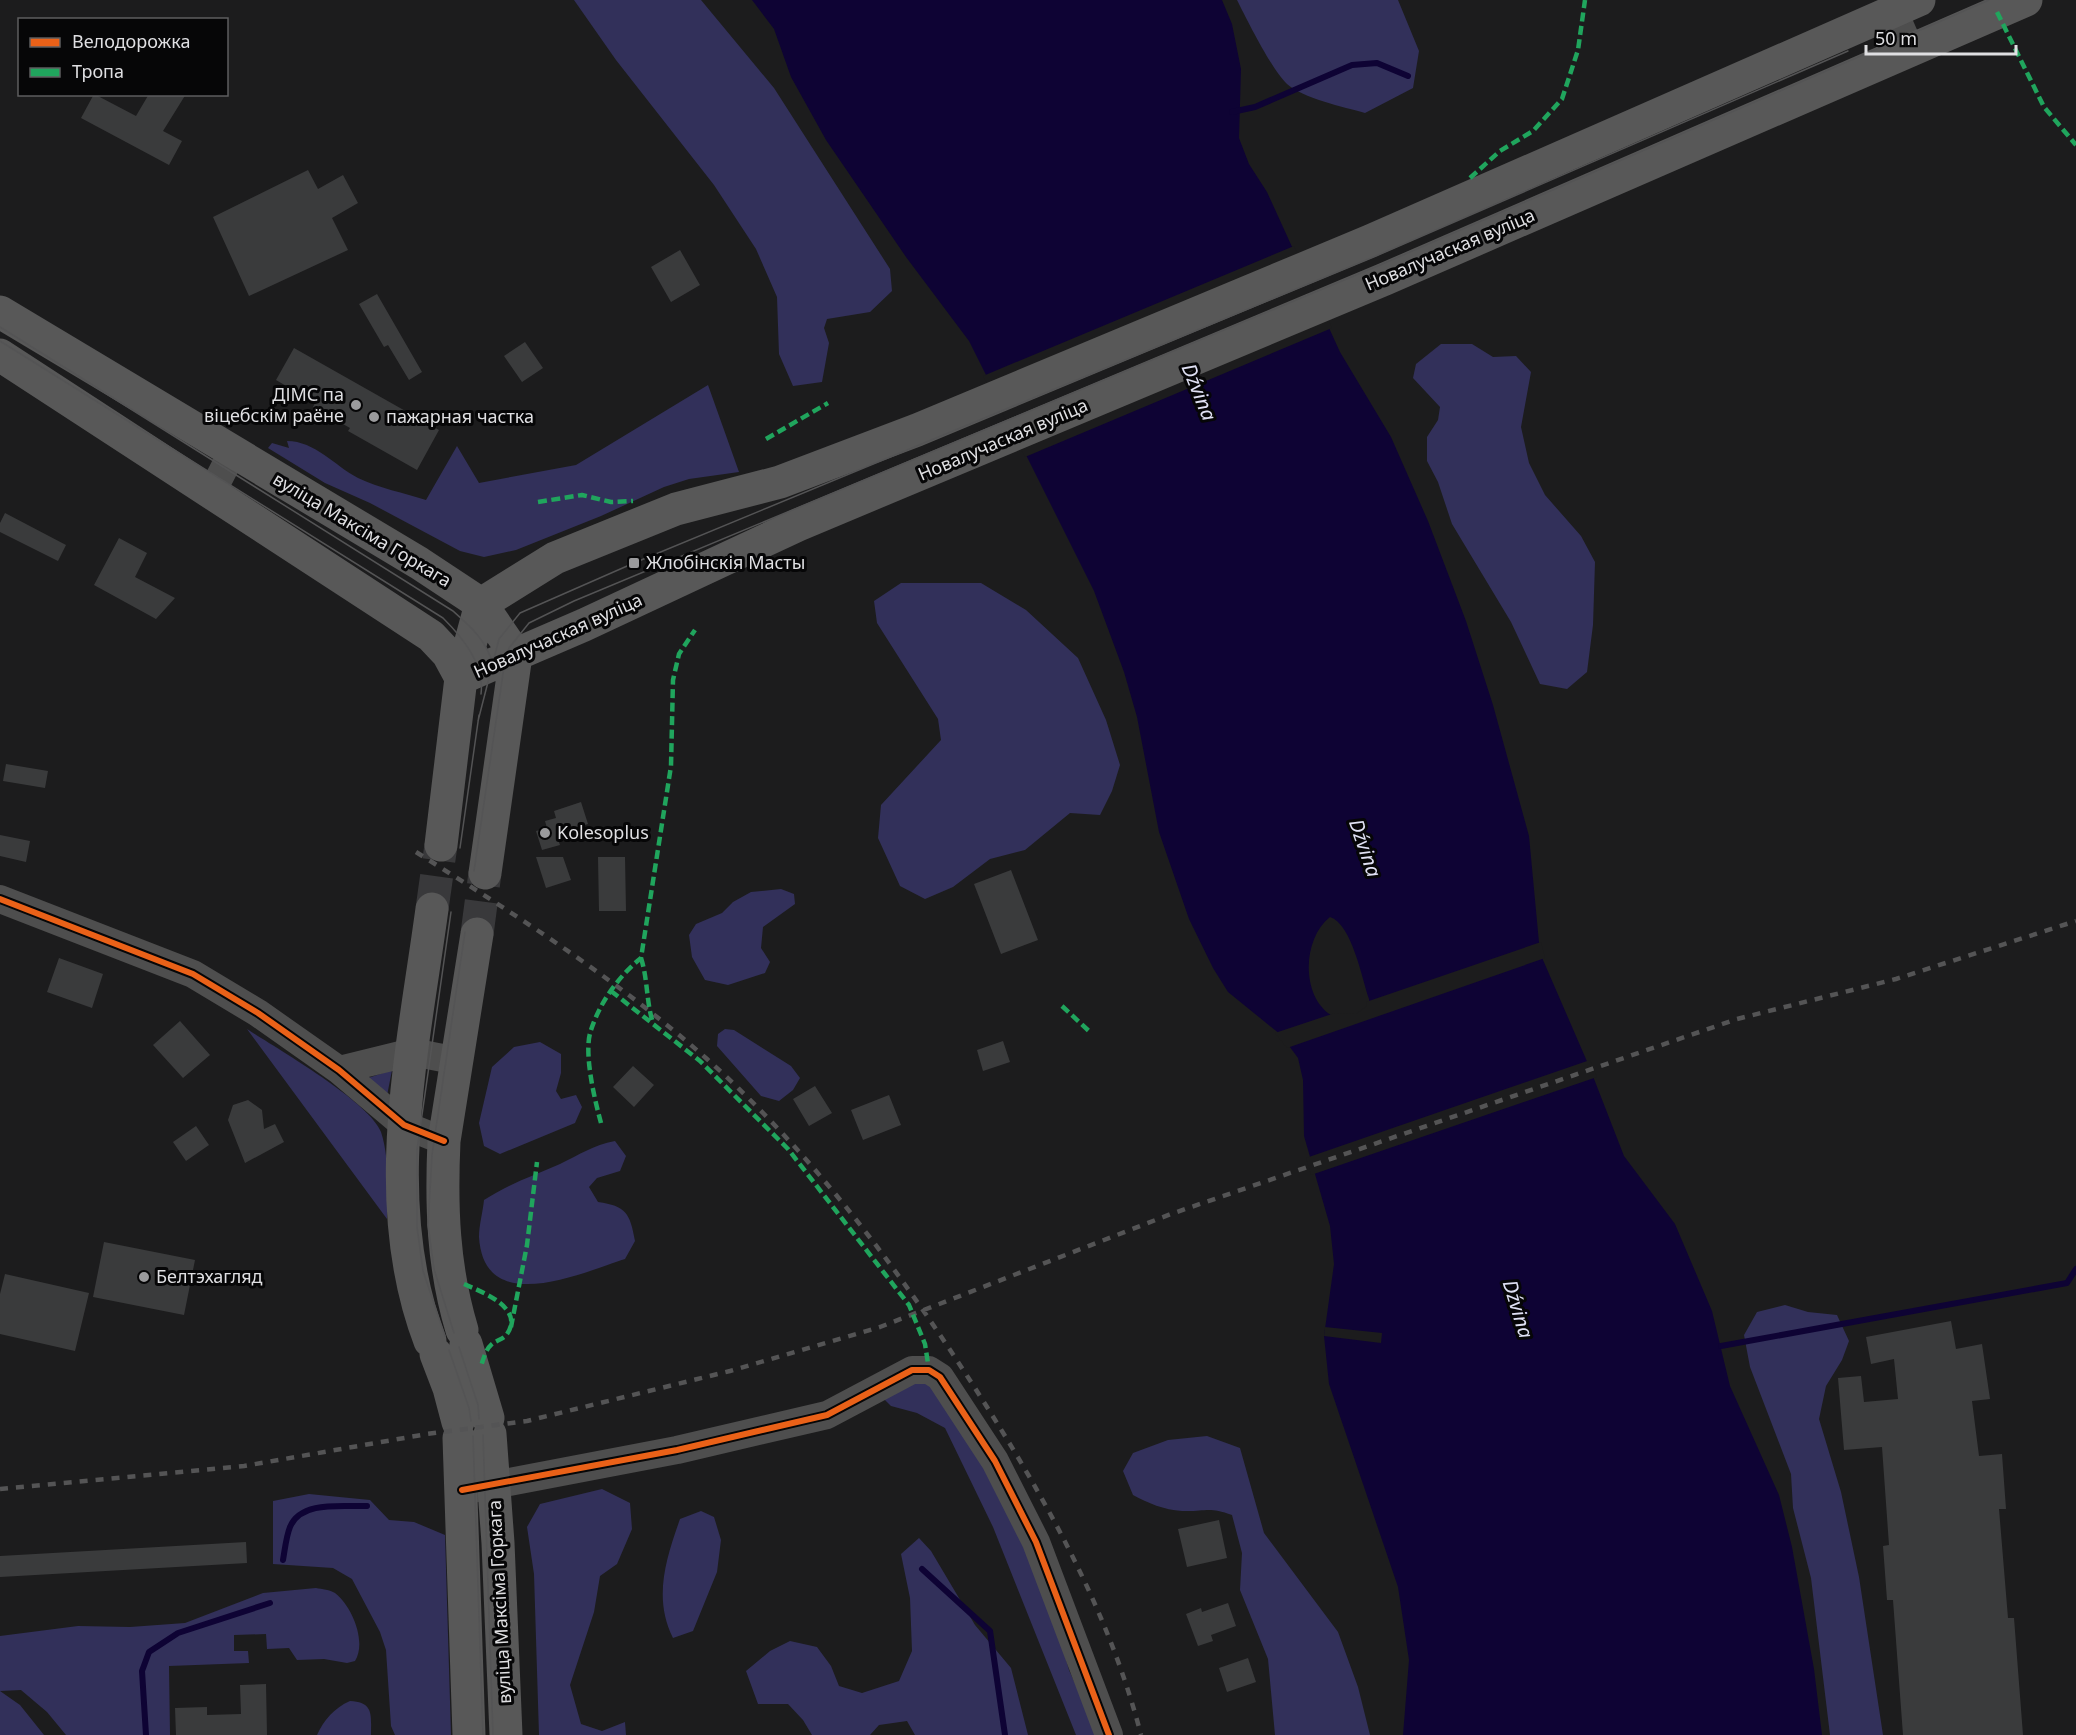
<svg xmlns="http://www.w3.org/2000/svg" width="2076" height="1735" viewBox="0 0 2076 1735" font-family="'Noto Sans',sans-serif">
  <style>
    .green { fill: #32305a }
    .water { fill: #0e0334; fill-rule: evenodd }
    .pier { fill: #1c1c1d }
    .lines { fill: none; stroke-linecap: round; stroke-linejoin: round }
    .stream { stroke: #0e0334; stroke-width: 6 }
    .building { fill: #3a3b3c }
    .major-tunnel { stroke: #39393b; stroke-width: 33; stroke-dasharray: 33 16; stroke-linecap: butt }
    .minor { stroke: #4e4e4e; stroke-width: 28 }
    .major { stroke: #585858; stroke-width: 33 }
    .tram { stroke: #545455; stroke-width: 1.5 }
    .rail { stroke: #545455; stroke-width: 4.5; stroke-dasharray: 8 8; stroke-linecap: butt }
    .quiet { stroke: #20a55d; stroke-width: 4.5; stroke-dasharray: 9 4.5; stroke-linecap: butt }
    .cycleway-casing { stroke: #060607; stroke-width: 10 }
    .cycleway { stroke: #ea6118; stroke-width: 6 }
    .poi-dot { fill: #9b9b9d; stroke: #060607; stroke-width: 2 }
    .labels { text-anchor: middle; stroke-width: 6; stroke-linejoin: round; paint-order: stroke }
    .street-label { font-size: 18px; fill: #dfdfe2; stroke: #060607 }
    .poi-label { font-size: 18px; fill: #dfdfe2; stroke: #060607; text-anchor: start }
    .water-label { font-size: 20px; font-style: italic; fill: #e0e1f4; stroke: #060607 }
  </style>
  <rect width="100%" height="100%" fill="#1c1c1d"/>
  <path class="green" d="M 574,0 L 701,0 L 774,88 L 890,269 L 892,291 L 870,312 L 827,319 L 824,328 L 829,343 L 822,382 L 793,386 L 779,354 L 777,297 L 756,249 L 714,185 L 616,60 Z
    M 1237,0 L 1398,0 L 1419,51 L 1413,88 L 1365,113 C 1344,107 1302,98 1287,84 C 1272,70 1247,20 1237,0 Z
    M 1441,344 L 1472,344 L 1493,357 L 1516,356 L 1531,372 L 1521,427 L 1529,463 L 1545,495 L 1581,536 L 1595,562 L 1593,625 L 1587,672 L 1567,689 L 1540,684 L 1511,622 L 1452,524 L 1438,482 L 1427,461 L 1427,437 L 1438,420 L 1440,407 L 1413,378 L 1416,364 Z
    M 708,385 L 739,472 L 689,479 L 664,487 L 601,516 L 516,550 L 484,557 L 460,551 L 370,503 L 325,483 L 268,448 L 272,443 L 289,448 L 287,441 C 315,441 335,466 358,478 C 379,488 404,493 426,500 L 457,446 L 479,483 L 576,465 Z
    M 901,583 L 981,583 L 1026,610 L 1078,658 L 1106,720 L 1120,765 L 1112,791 L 1100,815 L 1070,813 L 1025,850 L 990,859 L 953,887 L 925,899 L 900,886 L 878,838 L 881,805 L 941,740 L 938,719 L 877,623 L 874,601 Z
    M 781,889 L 794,894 L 795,904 L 763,927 L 761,948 L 770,962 L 765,973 L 728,985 L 705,980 L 692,957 L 689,935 L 696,924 L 722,913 L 733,902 L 751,892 Z
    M 247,1029 C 276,1048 370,1102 381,1132 C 390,1160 387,1191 387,1219 Z
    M 725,1029 L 734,1030 L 791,1066 L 800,1078 L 793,1090 L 779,1101 L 761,1096 L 717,1046 L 718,1034 Z
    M 540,1042 L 561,1054 L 561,1073 L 556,1091 L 561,1099 L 576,1095 L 582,1107 L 575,1123 L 500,1154 L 484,1146 L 479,1123 L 492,1067 L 514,1047 Z
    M 392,1070 L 386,1101 L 362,1080 Z
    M 615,1141 L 626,1156 L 620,1171 L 597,1178 L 589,1187 L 598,1202 C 626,1206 630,1213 635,1241 L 625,1259 C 581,1273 484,1318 479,1237 C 479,1225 483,1211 484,1200 C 510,1183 533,1176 560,1164 C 579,1155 593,1145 615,1141 Z
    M 1785,1305 L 1808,1312 L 1837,1315 L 1849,1341 L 1842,1360 L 1826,1386 L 1819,1419 L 1841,1492 L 1859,1577 L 1883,1735 L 1830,1735 L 1811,1578 L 1793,1508 L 1791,1474 L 1750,1367 L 1744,1335 L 1757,1312 Z
    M 919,1376 L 946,1398 L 995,1485 L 1051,1606 L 1069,1670 L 1098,1735 L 1076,1735 L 993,1527 L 945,1428 L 917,1413 L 891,1406 L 878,1393 Z
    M 1207,1436 L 1240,1448 L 1264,1533 L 1338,1632 L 1358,1687 L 1370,1735 L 1275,1735 L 1268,1659 L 1240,1590 L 1242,1553 L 1232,1515 C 1208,1506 1205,1512 1182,1511 C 1164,1510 1148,1503 1133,1495 L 1123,1471 L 1133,1453 L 1168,1440 Z
    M 602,1489 L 630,1503 L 632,1529 L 617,1564 L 600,1576 L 594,1612 L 570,1685 L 581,1724 L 602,1731 L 625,1722 L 626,1735 L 539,1735 L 534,1574 L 527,1527 L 540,1504 Z
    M 309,1494 L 370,1500 L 389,1520 L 414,1522 L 445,1535 L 451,1735 L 395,1735 L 391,1726 L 386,1650 L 380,1632 L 352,1579 L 333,1568 L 273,1564 L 273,1501 Z
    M 701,1511 L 714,1517 L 721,1540 L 717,1572 L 693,1631 L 673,1638 C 653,1598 666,1559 680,1519 Z
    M 919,1538 L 931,1551 L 975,1625 L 1011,1668 L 1028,1735 L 915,1735 L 907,1721 L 879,1725 L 870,1735 L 812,1735 L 803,1720 L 788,1704 L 758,1704 L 746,1671 L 770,1651 L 790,1641 L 817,1647 L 831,1666 L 839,1686 L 862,1693 L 899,1681 L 912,1651 L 910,1598 L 901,1554 Z
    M 316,1588 C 322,1589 330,1590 335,1593 C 352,1606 367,1642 355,1661 L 347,1663 L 324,1659 L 297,1660 L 289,1648 L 267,1649 L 266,1634 L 234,1635 L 234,1651 L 248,1651 L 249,1663 L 169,1666 L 170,1735 L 66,1735 L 47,1712 L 21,1690 L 0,1691 L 20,1705 L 44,1735 L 0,1735 L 0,1636 L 78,1626 L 130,1627 L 185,1623 L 263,1593 Z
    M 350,1701 C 374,1702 371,1715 371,1735 L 317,1735 C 324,1720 334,1708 350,1701 Z"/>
  <path class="water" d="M 752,0 L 1222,0 L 1232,24 L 1241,69 L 1239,138 L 1249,164 L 1267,192 L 1340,352 L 1391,437 L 1428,521 L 1466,621 L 1493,705 L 1529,836 L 1540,953 L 1589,1066 L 1624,1156 L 1675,1224 L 1712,1311 L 1730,1386 L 1779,1495 L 1792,1547 L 1814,1669 L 1822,1735 L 1403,1735 L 1409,1660 L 1398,1587 L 1329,1384 L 1324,1336 L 1334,1264 L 1330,1226 L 1304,1136 L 1303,1080 L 1298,1058 L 1281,1035 L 1228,992 L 1213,968 L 1189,919 L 1159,832 L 1137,717 L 1124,672 L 1094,591 L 969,341 L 906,257 L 826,140 L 791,77 L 774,29 ZM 1330,917 C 1352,924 1362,979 1369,999 L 1370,1007 L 1357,1017 L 1331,1015 C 1301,996 1302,939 1330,917 Z"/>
  <path class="pier" d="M 1294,246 L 1332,328 L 1025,457 L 983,376 Z
    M 1541,942 L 1545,958 L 1287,1048 L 1275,1033 L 1335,1013 L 1356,1014 L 1367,1006 L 1366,1002 Z
    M 1590,1060 L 1597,1077 L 1311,1175 L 1306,1158 Z
    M 1325,1327 L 1382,1333 L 1381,1343 L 1324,1336 Z"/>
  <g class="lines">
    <path class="stream" d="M 1232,112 L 1255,107 L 1352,65 L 1377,63 L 1408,76
      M 1721,1346 L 2067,1283 L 2076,1269
      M 283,1560 C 285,1549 286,1537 290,1527 C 301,1500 343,1507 367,1506
      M 922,1569 L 990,1631 L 1005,1735
      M 146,1735 L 142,1671 L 149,1652 L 178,1633 L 270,1603"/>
  </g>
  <path class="building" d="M 94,94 L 136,116 L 149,94 L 186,94 L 163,131 L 182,141 L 169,165 L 81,118 Z
    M 308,170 L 318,189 L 343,175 L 358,203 L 332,218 L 348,250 L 249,296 L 213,217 Z
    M 680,250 L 700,285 L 671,302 L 651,267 Z
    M 377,294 L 422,372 L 409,380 L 388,345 L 384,347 L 359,304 Z
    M 525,342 L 543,368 L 522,382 L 504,356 Z
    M 294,348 L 439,430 L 417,470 L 348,431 L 350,428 L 313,407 L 315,403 L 276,380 Z
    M 5,513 L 66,545 L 58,561 L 0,532 L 0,523 Z
    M 119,538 L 147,553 L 135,577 L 175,598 L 156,619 L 94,585 Z
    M 6,764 L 48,771 L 45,788 L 3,781 Z
    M 581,802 L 588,824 L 556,834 L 560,845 L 542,850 L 536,831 L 547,828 L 545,821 L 556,818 L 554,811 Z
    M 0,835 L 30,841 L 26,862 L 0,856 Z
    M 536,857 L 563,857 L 571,880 L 546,888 Z
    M 598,857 L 625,857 L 626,911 L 599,911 Z
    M 1011,870 L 1038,940 L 1001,954 L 974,884 Z
    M 59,958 L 103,974 L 92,1008 L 47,992 Z
    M 180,1021 L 210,1055 L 183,1078 L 153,1045 Z
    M 1003,1041 L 1010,1062 L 983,1071 L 977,1050 Z
    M 633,1066 L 654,1085 L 634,1107 L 613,1087 Z
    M 815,1086 L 832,1113 L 809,1126 L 793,1099 Z
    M 889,1095 L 901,1125 L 863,1140 L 851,1110 Z
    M 248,1100 L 262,1110 L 264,1129 L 275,1124 L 284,1142 L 245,1163 L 228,1120 L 233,1105 Z
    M 196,1126 L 209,1145 L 186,1161 L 173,1142 Z
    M 104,1242 L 195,1260 L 184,1315 L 93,1297 Z
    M 5,1274 L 89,1293 L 75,1351 L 0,1334 L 0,1294 Z
    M 1951,1321 L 1956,1349 L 1982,1344 L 1990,1399 L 1972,1401 L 1979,1456 L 2002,1454 L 2006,1509 L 1999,1509 L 2008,1618 L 2014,1618 L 2023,1735 L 1903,1735 L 1893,1600 L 1887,1600 L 1883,1546 L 1889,1545 L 1882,1447 L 1844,1450 L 1838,1378 L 1861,1376 L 1864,1402 L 1898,1399 L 1894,1359 L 1871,1364 L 1866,1337 Z
    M 1219,1520 L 1227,1558 L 1187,1567 L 1178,1529 Z
    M 246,1542 L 247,1563 L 0,1577 L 0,1556 Z
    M 1228,1603 L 1236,1626 L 1211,1635 L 1213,1641 L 1198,1646 L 1186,1614 L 1201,1608 L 1202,1612 Z
    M 1248,1658 L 1256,1682 L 1227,1692 L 1219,1668 Z
    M 266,1684 L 267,1735 L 176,1735 L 175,1708 L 207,1707 L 207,1715 L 241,1714 L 240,1685 Z"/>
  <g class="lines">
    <path class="major-tunnel" d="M 432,909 L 441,845
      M 477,934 L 485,873"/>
    <path class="minor" d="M 1893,10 L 1911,51
      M 212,492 L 232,453
      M 0,899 L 193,974 L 258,1013 L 339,1070 L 404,1125 L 444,1141
      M 339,1070 L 412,1052 L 458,1061
      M 472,1489 L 677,1450 L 827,1415 L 912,1370 L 929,1370 L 940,1377 L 995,1461 L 1036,1542 L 1109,1735"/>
    <path class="major" d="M 0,312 L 419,563 L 481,604 L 516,655 L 485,873
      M 0,355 L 431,636 L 448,654 L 461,678
      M 461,678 L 584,625 L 798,525 L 1385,279 L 2026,0
      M 441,845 L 461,678 L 481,604 L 555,558 L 676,509 L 780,482 L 917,430 L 1370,241 L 1919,0
      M 462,1330 C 443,1267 441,1207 444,1141 L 477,934
      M 430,1341 C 377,1203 413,1050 432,909
      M 466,1344 L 488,1418
      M 436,1354 L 449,1388 L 458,1422
      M 490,1434 L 498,1543 L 506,1735
      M 459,1438 L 469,1735"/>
    <path class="tram" d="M 0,327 L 453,611 C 471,627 486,640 493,664
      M 0,341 L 443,618 C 462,637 485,664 481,694
      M 478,721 L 499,639 L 520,613 L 634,563 L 1376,256 L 1848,51
      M 460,848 L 479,715
      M 474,871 L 504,667 L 509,648 L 529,623 L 574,601 L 1380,265 L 1989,0
      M 454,1333 L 434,1269 L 428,1225 L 432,1155 L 465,932
      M 445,1336 L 423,1271 L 417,1227 L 417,1150 L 451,912
      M 459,1347 L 478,1405 L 479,1419
      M 449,1350 L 469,1408 L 471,1421
      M 483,1435 L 493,1735
      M 473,1436 L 483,1735"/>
    <path class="rail" d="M 416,852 C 516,915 618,980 707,1059 C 815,1156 903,1275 980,1396 C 1047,1501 1110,1614 1141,1735
      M 0,1489 L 244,1466 L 427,1434 L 527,1421 L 730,1371 L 880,1327 L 1171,1214 L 1737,1019 L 1896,979 L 2076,921"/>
    <path class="quiet" d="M 1997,12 L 2044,107 L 2076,145
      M 1470,178 L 1500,151 L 1533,131 L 1562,99 L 1578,50 L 1585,0
      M 766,439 L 828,403
      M 538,502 L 582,495 L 611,502 L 633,501
      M 641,958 C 648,980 646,1001 653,1023
      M 611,991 L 700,1061 L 788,1149 L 909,1305 L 925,1344 L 929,1370
      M 1062,1006 L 1090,1032
      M 601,1123 C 595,1101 583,1052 591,1030 C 600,1002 619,976 641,958 L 671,766 L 673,680 L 679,654 L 695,630
      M 464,1284 C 482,1292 525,1308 507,1334 C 503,1340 496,1340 491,1345 C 486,1349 483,1360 481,1366
      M 511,1327 L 527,1245 L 537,1162"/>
    <defs>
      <path id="cycleway" d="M 0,899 L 193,974 L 258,1013 L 339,1070 L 404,1125 L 444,1141
        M 462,1490 L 677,1450 L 827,1415 L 912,1370 L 929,1370 L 940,1377 L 995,1461 L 1036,1542 L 1109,1735"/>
    </defs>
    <use href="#cycleway" class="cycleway-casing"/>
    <use href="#cycleway" class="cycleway"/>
  </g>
  <g class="poi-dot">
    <circle cx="356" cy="405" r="6"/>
    <circle cx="374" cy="417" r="6"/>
    <rect x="628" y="557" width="12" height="12" rx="3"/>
    <circle cx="545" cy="833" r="6"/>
    <circle cx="144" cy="1277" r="6"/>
  </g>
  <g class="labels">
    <g class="street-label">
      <text transform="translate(1450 250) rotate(-23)" y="6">Новалучаская вуліца</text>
      <text transform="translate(1003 440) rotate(-23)" y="6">Новалучаская вуліца</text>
      <text transform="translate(362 530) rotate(31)" y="6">вуліца Максіма Горкага</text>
      <text transform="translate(558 636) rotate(-24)" y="6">Новалучаская вуліца</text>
      <text transform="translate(500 1602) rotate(-93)" y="6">вуліца Максіма Горкага</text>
    </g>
    <g class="poi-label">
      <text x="344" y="401" text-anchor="end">ДІМС па<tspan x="344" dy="21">віцебскім раёне</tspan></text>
      <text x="386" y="423">пажарная частка</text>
      <text x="646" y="569">Жлобінскія Масты</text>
      <text x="557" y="839">Kolesoplus</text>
      <text x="156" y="1283">Белтэхагляд</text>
    </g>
    <g class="water-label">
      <text transform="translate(1199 392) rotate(68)" y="7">Dźvina</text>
      <text transform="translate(1365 848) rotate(71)" y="7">Dźvina</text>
      <text transform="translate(1518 1309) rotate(73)" y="7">Dźvina</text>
    </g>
  </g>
  <rect x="18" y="18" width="210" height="78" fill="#060607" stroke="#5d5d5f" stroke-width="1.5"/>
  <rect x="30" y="38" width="30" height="9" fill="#ea6118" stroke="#5d5d5f" stroke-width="1.5"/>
  <text x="72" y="48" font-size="18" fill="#dfdfe2">Велодорожка</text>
  <rect x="30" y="68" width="30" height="9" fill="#20a55d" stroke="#5d5d5f" stroke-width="1.5"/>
  <text x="72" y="78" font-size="18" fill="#dfdfe2">Тропа</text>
  <path d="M1866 45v9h150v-9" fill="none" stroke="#dfdfe2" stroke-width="3"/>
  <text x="1875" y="45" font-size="18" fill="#dfdfe2" stroke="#060607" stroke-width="4.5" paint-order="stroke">50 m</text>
</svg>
